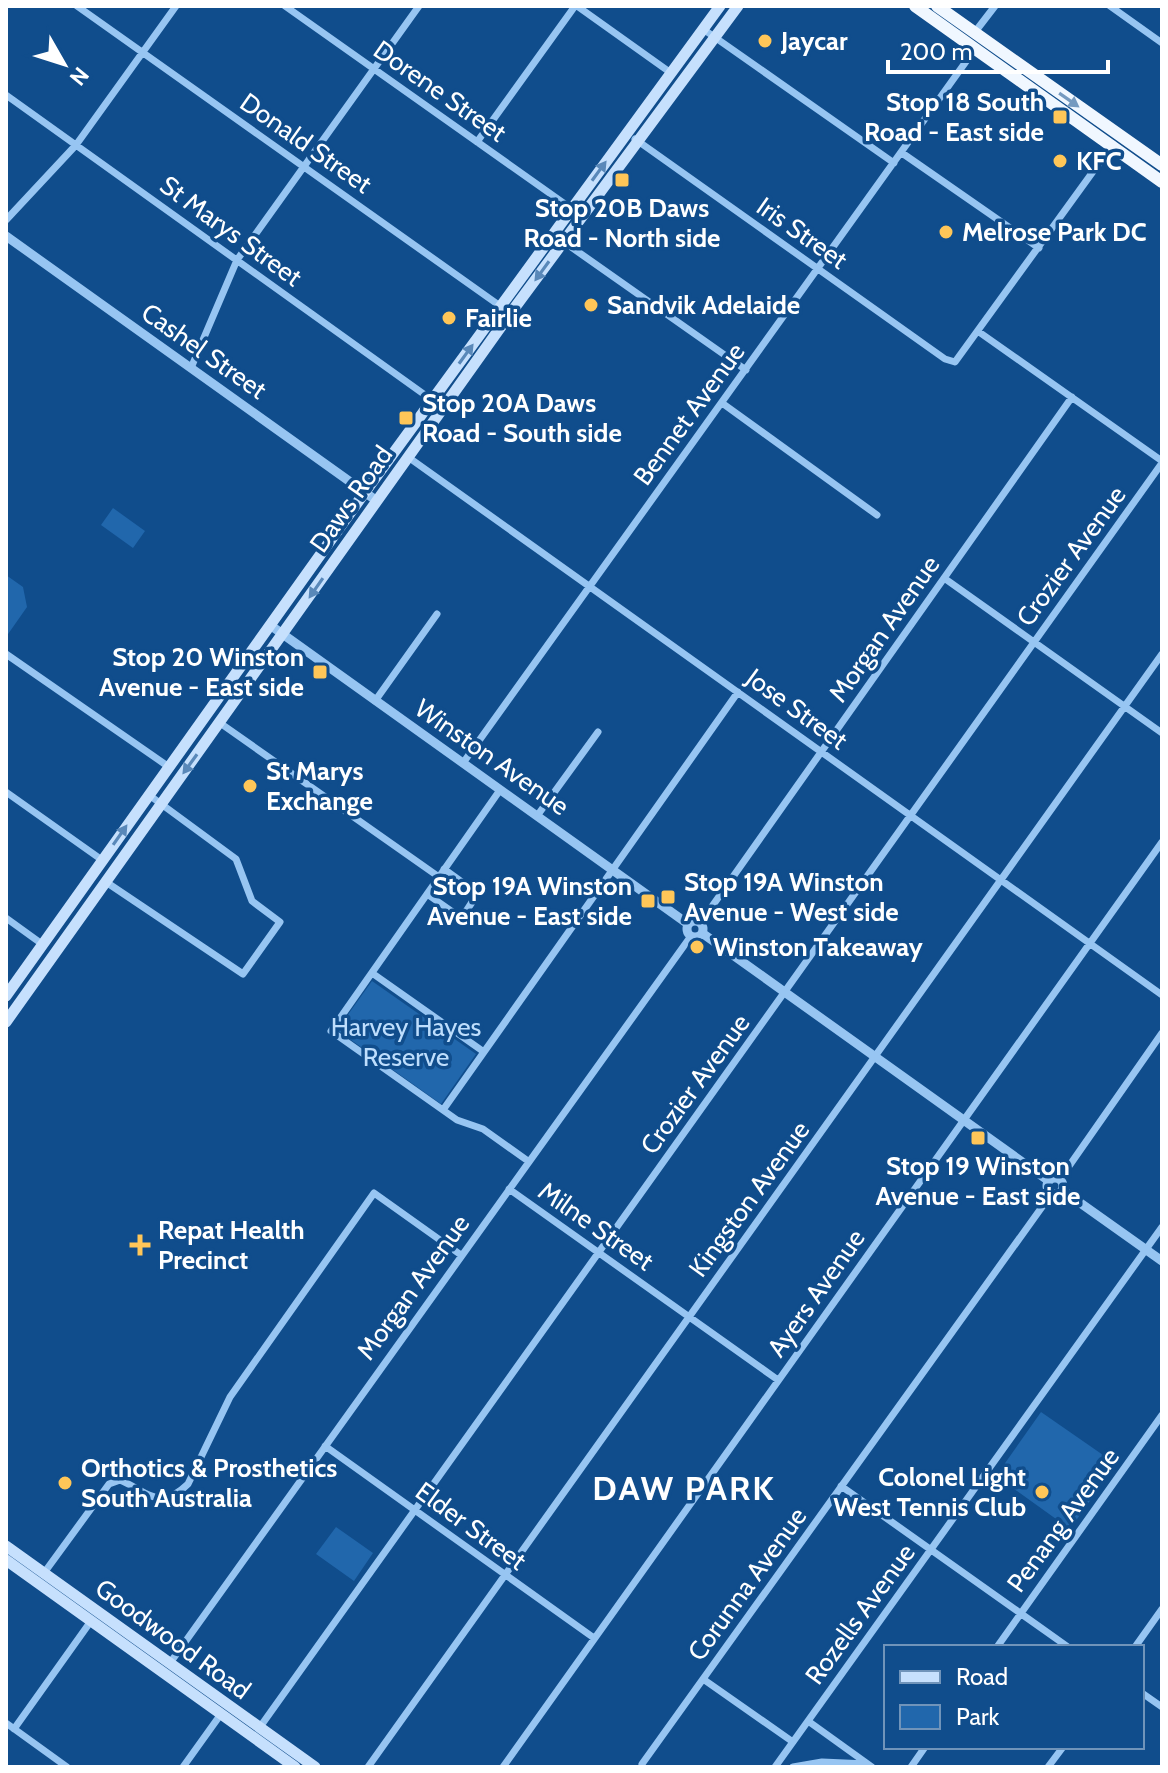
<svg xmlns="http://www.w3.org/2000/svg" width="1168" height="1773" viewBox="0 0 1168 1773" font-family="Cabin,sans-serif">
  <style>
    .green { fill: #2167ac }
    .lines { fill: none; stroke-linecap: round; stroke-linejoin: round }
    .minor { stroke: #97c5f2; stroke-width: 7 }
    .tertiary { stroke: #97c5f2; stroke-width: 9 }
    .secondary { stroke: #c6e0fd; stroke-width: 11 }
    .trunk { stroke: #f0f7ff; stroke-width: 12 }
    .oneway { fill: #759ac0 }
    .oneway2 { fill: #5988b9 }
    .poi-dot { fill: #ffc658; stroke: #104d8c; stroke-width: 3 }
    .labels { text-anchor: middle; stroke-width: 7; stroke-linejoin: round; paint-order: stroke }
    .poi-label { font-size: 26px; font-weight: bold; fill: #fff; stroke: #104d8c; text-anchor: start }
    .street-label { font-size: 26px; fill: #fff; stroke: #104d8c }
    .park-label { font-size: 26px; fill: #bedefd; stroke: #104d8c }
    .district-label { font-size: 34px; font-weight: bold; letter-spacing: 2px; fill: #fff; stroke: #104d8c }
  </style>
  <rect width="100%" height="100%" fill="#104d8c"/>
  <path class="green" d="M 113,508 L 145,531 L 133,548 L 101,525 Z
    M 6,575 L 23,587 L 27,607 L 6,637 Z
    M 372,981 L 476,1054 L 441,1104 L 337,1030 Z
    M 1041,1412 L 1116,1464 L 1070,1529 L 996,1476 Z
    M 336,1527 L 373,1553 L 354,1581 L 316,1554 Z"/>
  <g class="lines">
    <path class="minor" d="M 77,6 L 503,308
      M 285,6 L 572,209
      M 577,6 L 671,73
      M 1110,6 L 1162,43
      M 703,29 L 894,163
      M 975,32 L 995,6
      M 6,95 L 432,400
      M 635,139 L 945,359 L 955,362 L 1113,144
      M 477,142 L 575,6
      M 902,153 L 1039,248
      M 6,220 L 76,145 L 176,6
      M 564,242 L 746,370
      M 979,332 L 1162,461
      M 191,368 L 237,260 L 419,6
      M 722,403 L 877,515
      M 408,457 L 1162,995
      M 944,578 L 1162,733
      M 6,654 L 169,767
      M 375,701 L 437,614
      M 220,723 L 439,877
      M 463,763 L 975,49
      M 500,790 L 331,1031 L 457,1120 L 483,1129 L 528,1161
      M 6,792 L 102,860
      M 537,816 L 598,732
      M 106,882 L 243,974 L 280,922 L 252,901 L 236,859 L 149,795
      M 427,894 L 457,915 L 465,913 L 476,896 L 473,890 L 444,869
      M 6,918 L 42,944
      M 701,922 L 1072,397
      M 372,973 L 484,1052
      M 443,1110 L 738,692
      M 1060,1179 L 1162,1033
      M 509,1189 L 778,1380
      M 325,1446 L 594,1638
      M 841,1486 L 1068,1647
      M 44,1573 L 109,1484 L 120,1480 C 148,1492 159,1512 188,1484 L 230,1397 L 374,1193 L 461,1255
      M 997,1647 L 1162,1415
      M 1135,1647 L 1162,1609
      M 170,1663 L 691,936
      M 703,1679 L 793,1742
      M 1142,1693 L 1162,1707
      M 808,1721 L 872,1767
      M 6,1723 L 67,1767
      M 260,1727 L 1162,463
      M 14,1729 L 91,1621
      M 642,1764 L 1052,1193
      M 183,1767 L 221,1714
      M 368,1767 L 1162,654
      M 503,1767 L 1162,842
      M 775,1767 L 1162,1227
      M 793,1767 L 822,1762 L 867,1764
      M 911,1767 L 925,1747
      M 1048,1767 L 1063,1747"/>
    <path class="tertiary" d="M 6,236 L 377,501
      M 270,625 L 688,924
      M687 929a8 8 0 1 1 16 0a8 8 0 1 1-16 0Z
      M 702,933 L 1049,1181
      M1047 1186a8 8 0 1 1 16 0a8 8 0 1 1-16 0Z
      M 1062,1190 L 1162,1261"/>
    <path class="secondary" d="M 6,996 L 365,492 L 720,6
      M 6,1022 L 510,314 L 738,6
      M 6,1546 L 315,1767
      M 6,1560 L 295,1767"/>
    <path class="trunk" d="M 915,6 L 1162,182
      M 937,6 L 1162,165"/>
  </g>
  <defs><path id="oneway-solid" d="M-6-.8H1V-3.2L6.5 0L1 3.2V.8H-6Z" transform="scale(2)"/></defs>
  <use class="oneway" href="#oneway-solid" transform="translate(1069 100) rotate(35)"/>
  <g class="oneway2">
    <use href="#oneway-solid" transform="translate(599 171) rotate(-54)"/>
    <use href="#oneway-solid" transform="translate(542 271) rotate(126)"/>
    <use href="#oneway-solid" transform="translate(466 354) rotate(-54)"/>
    <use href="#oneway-solid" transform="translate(316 588) rotate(125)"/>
    <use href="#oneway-solid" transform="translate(190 764) rotate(126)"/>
    <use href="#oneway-solid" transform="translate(120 835) rotate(-55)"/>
  </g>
  <g class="poi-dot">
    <circle cx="765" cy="41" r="8"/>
    <rect x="1052" y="109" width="16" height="16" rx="4"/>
    <circle cx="1060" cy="161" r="8"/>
    <rect x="614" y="172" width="16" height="16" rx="4"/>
    <circle cx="946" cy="232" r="8"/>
    <circle cx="591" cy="305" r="8"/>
    <circle cx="449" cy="318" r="8"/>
    <rect x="398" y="410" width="16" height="16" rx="4"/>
    <rect x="312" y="664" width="16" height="16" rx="4"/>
    <circle cx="250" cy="786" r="8"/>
    <rect x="660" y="889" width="16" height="16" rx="4"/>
    <rect x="640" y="893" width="16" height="16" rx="4"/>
    <circle cx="697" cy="947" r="8"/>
    <rect x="970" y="1130" width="16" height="16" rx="4"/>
    <path d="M136 1233h8v8h8v8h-8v8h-8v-8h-8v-8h8z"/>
    <circle cx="65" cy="1483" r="8"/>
    <circle cx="1042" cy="1492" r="8"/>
  </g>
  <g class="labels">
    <g class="poi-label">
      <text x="781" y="50">Jaycar</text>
      <text x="1044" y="111" text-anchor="end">Stop 18 South<tspan x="1044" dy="30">Road - East side</tspan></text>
      <text x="1076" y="170">KFC</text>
      <text x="622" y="217" text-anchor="middle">Stop 20B Daws<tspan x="622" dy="30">Road - North side</tspan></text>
      <text x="962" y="241">Melrose Park DC</text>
      <text x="607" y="314">Sandvik Adelaide</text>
      <text x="465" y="327">Fairlie</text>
      <text x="422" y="412">Stop 20A Daws<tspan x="422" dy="30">Road - South side</tspan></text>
      <text x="304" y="666" text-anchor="end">Stop 20 Winston<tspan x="304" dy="30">Avenue - East side</tspan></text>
      <text x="266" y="780">St Marys<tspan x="266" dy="30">Exchange</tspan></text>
      <text x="684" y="891">Stop 19A Winston<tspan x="684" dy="30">Avenue - West side</tspan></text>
      <text x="632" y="895" text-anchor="end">Stop 19A Winston<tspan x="632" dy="30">Avenue - East side</tspan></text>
      <text x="713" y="956">Winston Takeaway</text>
      <text x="978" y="1175" text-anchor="middle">Stop 19 Winston<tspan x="978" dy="30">Avenue - East side</tspan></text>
      <text x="158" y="1239">Repat Health<tspan x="158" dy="30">Precinct</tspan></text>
      <text x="81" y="1477">Orthotics &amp; Prosthetics<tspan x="81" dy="30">South Australia</tspan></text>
      <text x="1026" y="1486" text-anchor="end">Colonel Light<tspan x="1026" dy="30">West Tennis Club</tspan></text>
    </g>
    <g class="street-label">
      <text transform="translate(440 91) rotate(35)" y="9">Dorene Street</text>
      <text transform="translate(306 143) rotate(35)" y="9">Donald Street</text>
      <text transform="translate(231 231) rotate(36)" y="9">St Marys Street</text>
      <text transform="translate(802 233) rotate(35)" y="9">Iris Street</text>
      <text transform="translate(204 351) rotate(35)" y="9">Cashel Street</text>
      <text transform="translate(689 414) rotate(-54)" y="9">Bennet Avenue</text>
      <text transform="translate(351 499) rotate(-55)" y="9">Daws Road</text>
      <text transform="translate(1071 556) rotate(-54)" y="9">Crozier Avenue</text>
      <text transform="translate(884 629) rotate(-55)" y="9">Morgan Avenue</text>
      <text transform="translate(797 709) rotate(36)" y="9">Jose Street</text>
      <text transform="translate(492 757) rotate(35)" y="9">Winston Avenue</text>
      <text transform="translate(695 1084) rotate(-54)" y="9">Crozier Avenue</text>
      <text transform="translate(749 1199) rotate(-54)" y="9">Kingston Avenue</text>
      <text transform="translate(596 1226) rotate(35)" y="9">Milne Street</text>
      <text transform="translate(413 1287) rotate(-54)" y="9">Morgan Avenue</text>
      <text transform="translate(816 1293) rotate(-55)" y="9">Ayers Avenue</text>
      <text transform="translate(1063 1520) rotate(-54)" y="9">Penang Avenue</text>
      <text transform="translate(471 1526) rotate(36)" y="9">Elder Street</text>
      <text transform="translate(747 1584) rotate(-54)" y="9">Corunna Avenue</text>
      <text transform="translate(860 1614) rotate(-54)" y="9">Rozells Avenue</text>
      <text transform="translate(173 1639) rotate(36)" y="9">Goodwood Road</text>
    </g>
    <g class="park-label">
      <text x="406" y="1036">Harvey Hayes<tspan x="406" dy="30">Reserve</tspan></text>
    </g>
    <g class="district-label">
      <text x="684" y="1500">DAW PARK</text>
    </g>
  </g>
  <rect width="1168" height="1773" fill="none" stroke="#ffffff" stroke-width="16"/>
  <rect x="884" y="1645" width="260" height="104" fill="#104d8c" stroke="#7094ba" stroke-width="2"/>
  <rect x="900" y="1671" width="40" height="12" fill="#c6e0fd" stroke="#7094ba" stroke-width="2"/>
  <text x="956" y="1685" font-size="24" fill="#ffffff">Road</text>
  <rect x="900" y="1705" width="40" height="24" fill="#2167ac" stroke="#7094ba" stroke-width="2"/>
  <text x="956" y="1725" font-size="24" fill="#ffffff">Park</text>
  <g transform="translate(64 64) rotate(129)" stroke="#104d8c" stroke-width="6" paint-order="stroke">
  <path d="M0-6L14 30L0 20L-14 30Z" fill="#ffffff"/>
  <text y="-12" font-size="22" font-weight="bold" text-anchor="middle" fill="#ffffff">N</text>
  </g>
  <path d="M888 60v12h220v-12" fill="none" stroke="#ffffff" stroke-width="4"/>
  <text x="900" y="60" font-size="24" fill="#ffffff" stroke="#104d8c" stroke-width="6" paint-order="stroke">200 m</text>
</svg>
